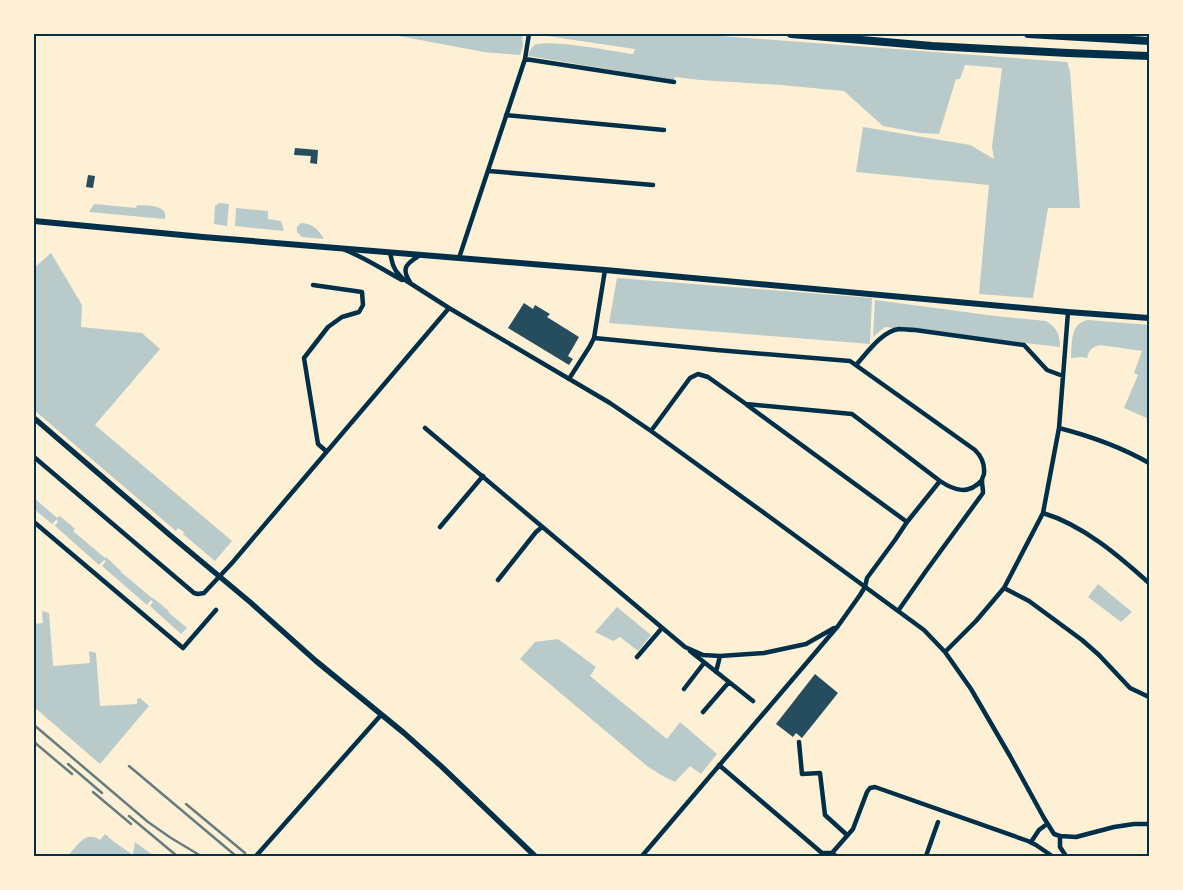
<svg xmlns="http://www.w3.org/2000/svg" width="1183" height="890" viewBox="0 0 1183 890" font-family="'Public Sans',sans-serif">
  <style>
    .green { fill: #b9caca }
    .building { fill: #264d5e }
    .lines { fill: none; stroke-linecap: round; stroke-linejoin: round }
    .minor { stroke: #003049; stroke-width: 4.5 }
    .tertiary { stroke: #003049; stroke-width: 5.5 }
    .secondary { stroke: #003049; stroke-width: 6 }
    .trunk { stroke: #003049; stroke-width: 8 }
    .rail { stroke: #657d81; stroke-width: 2.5 }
    .neatline { fill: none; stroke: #003049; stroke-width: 2 }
  </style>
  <rect width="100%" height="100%" fill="#fdf0d5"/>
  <path class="green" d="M 388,34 L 524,34 L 522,37 L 523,46 L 520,55 L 484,52 Z
    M 533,34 L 694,34 L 1067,62 L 1070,71 L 1080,208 L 1048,208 L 1033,298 L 979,294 L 989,185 L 856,172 L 863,127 L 970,145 L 994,159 L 992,147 L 1002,68 L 965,65 L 960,79 L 956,79 L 939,134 L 920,133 L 883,126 L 844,91 L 781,85 L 700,80 L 675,77 L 674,80 L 528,56 C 529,53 531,48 533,46 C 542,37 617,52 633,54 L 635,49 Z
    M 219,203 L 229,204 L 227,226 L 214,224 L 215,206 Z
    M 94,204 L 136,208 L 137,205 C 148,206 168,204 165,219 L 89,212 Z
    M 236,208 L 268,211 L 268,219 L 281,221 L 284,231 L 235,226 Z
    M 301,223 C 313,224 318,229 324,239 L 302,237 L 297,232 L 297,227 Z
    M 51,253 L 82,305 L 81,327 L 142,333 L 160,349 L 95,425 L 232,541 L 215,561 L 183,534 L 184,532 L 178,528 L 176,531 L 34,410 L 34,268 Z
    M 617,278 L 872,298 L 870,344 L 609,323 Z
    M 875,300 L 995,316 L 1046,321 C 1057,328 1060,334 1060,347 L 885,327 L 873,337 Z
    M 1088,320 L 1149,325 L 1149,419 L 1124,408 L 1138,375 L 1134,373 L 1142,351 L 1100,345 C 1092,347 1089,350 1087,358 L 1081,357 L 1071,358 C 1072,343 1070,323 1088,320 Z
    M 34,498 L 57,518 L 60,516 L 75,529 L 73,531 L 105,558 L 106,557 L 121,571 L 121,572 L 152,598 L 153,598 L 169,611 L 168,612 L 187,628 L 181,634 L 150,606 L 153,602 L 151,600 L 147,605 L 102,566 L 106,561 L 104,560 L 99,565 L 55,526 L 58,521 L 56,520 L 52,524 L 34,509 Z
    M 1098,584 L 1132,612 L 1121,622 L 1088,597 Z
    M 617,607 L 651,635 L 638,651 L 620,637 L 613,641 L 595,632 Z
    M 42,611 L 49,613 L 53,666 L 90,663 L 89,651 L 96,653 L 100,706 L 137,704 L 137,699 L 140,698 L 149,706 L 100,764 L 34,707 L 34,624 L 43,623 Z
    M 558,639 L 596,667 L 590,676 L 667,739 L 680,722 L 717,754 L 701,774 L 690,766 L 675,782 L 661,775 L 647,766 L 520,659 L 535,642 Z
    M 105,834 L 113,841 L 133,855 L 135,842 L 154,856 L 68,856 C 77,846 85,830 100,840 Z"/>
  <path class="building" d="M 295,148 L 318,150 L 317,164 L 310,163 L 311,156 L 294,155 Z
    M 88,175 L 95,176 L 93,188 L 86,187 Z
    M 524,303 L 533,309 L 535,305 L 550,314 L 547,317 L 579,337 L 568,356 L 573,359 L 569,365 L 508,328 Z
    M 815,674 L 838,693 L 802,738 L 796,733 L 793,737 L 776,724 Z"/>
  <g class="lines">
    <path class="minor" d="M 525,59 L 674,82
      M 506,115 L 664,130
      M 489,171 L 653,185
      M 345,250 C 366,258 383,270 402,280
      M 390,253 L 393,265 L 396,271 L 402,278 L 449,308 L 610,403 L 651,431 L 767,515 L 924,630 L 945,652 L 971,689 L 1010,756 L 1044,818 L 1054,834 L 1060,836 L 1076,837 L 1114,827 L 1134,824 L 1149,824
      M 459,258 L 525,59 L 529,34
      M 410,282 C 400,267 408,263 420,255
      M 313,285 L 362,292 L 363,305 L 359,312 L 342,317 L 328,327 L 304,358 L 318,444 L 326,451
      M 594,338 L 717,350 L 850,361 L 975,450 C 981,456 985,463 984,473 C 984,477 982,476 982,481 C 982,485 983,488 983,493 L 926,571 L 898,611
      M 856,365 C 867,353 882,331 899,329 C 904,329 910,330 915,330 L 1024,345 L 1047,370 L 1063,376
      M 569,379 L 590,346 L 594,338 L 605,270
      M 747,405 L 907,522
      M 425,428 L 685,647 L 703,655 L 720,656 L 764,653 L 806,644 L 834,628
      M 1059,428 C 1090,436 1121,447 1149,463
      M 34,457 L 194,593 L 198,594 L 204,593 L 232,563 L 449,308
      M 940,481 C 955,491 969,495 982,480
      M 1043,513 C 1083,525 1119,556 1149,583
      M 34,522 L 183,648 L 216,610
      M 440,527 L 483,476
      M 498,580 L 536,532 L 542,527
      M 1004,588 L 1029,601 L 1082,640 L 1099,655 L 1130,688 L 1149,697
      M 690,651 L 753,701
      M 945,652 L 976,621 L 1004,588 L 1043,513 L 1059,428 L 1068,312
      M 637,657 L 662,628
      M 716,672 L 720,656
      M 684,689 L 704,663
      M 703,712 L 729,682
      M 799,742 L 802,774 L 820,773 L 825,815 L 847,835
      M 719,765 L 822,853 L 832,853 L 836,856
      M 1060,836 L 1060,847 L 1066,856
      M 1031,842 L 1039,830 L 1047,824
      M 832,853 L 853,829 L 867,792 L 870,788 L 875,787 L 1028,841 L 1036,845 L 1052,856
      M 256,856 L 381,715
      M 642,856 L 838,626 L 860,595 L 865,587 L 867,578 L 895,540 L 907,522 L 940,481 L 852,414 L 746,404 L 708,377 L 698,374 L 690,378 L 651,431
      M 926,856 L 938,822"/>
    <path class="tertiary" d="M 34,418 L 171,536 L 250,602 L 316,661 L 404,733 L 441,766 L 535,856"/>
    <path class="secondary" d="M 34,221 L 203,237 L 605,270 L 1068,312 L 1149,318"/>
    <path class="trunk" d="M 791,34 L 932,46 L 1068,53 L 1149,56
      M 1028,34 L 1149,41"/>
    <path class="rail" d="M 34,725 L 148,822 L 171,838 L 201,856
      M 34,742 L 72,774
      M 68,764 L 102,793
      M 129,766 L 236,856
      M 93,792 L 131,824
      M 186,804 L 245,853
      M 129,816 L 177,856"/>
  </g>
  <rect width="1183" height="890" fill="none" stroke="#fdf0d5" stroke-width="70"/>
  <rect x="35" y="35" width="1113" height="820" class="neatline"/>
</svg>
